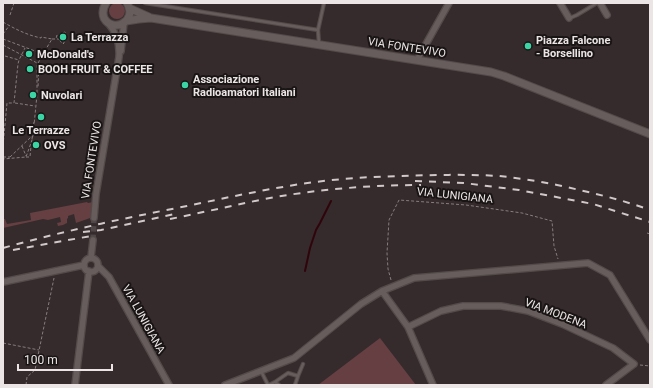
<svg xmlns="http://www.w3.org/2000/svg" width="653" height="388" viewBox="0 0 653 388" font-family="Roboto,sans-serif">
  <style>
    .green { fill: #653f41 }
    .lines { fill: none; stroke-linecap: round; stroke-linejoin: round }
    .stream { stroke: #30040b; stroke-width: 2 }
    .minor-tunnel { stroke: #504748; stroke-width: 5.5; stroke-dasharray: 5.5 3; stroke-linecap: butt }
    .service-casing { stroke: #534a4a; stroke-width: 4.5 }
    .minor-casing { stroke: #534a4a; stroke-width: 8 }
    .tertiary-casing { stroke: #534a4a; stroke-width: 9 }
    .path { stroke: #867d7e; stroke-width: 1; stroke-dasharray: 3 2; stroke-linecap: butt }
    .service { stroke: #685d5d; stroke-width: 2.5 }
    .minor { stroke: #685d5d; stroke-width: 5.5 }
    .tertiary { stroke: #685d5d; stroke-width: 7 }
    .rail { stroke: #d0c8c9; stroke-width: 2; stroke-dasharray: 7 7; stroke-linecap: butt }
    .poi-dot { fill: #3bd4a4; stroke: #1a1515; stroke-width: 1.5 }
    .labels { text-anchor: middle; stroke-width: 4; stroke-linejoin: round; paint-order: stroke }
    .poi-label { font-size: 11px; font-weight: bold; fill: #ece5e5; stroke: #1a1515; text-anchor: start }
    .street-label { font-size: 11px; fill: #ece5e5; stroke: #1a1515 }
  </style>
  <rect width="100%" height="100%" fill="#352b2c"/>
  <path class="green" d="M109 11a8 8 0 1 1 16 0a8 8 0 1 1-16 0Z
    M 87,202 L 88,203 L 93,202 L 93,217 L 76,223 L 74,214 L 68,216 L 68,218 L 67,219 L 67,223 L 63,225 L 58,226 L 57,223 L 61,222 L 60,217 L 48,220 L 43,219 L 3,228 L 3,219 L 5,219 L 7,224 L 31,220 L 30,213 Z
    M 380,338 L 416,385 L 318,385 Z"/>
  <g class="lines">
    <path class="stream" d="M 305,271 L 310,248 L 316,230 L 320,223 L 331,201"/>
    <path class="minor-tunnel" d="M 93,240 L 94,218"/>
    <defs>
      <path id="service" d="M 145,3 L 318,30
        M 570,18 L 577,15 L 597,3
        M 319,44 L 318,30 L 324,3
        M 261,371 L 268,385
        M 298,376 L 303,364
        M 275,382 L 288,373 L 298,376 L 295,385
        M 269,385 L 275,382 L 279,385"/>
      <path id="minor" d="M 560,3 L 569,18
        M 600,3 L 607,15
        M 121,51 L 124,22
        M 417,60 L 449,3
        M 94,218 L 96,194 L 119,57 C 120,44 117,33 108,23
        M 91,257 L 93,240
        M84 265a7 7 0 1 1 14 0a7 7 0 1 1-14 0Z
        M 98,266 L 109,277 L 169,385
        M 3,282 L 84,265
        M 382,291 L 408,327 L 433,385
        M 408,327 L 441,311 L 463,306 L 501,306 L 528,311 L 562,324 L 613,348 L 634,364 L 606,385
        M 75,385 L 89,271
        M 225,385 L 294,358 L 361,304 L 382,291 L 414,278 L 588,263 L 610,275 L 650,340"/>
      <path id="tertiary" d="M 106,3 C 103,8 102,13 104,18 C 113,34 138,21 127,3
        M 129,8 L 149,17
        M 126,21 L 139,19 L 151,18 L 491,72 L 504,76 L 650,134"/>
    </defs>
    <use href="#service" class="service-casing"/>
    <use href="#minor" class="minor-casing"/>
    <use href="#tertiary" class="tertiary-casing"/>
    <path class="path" d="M 10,15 L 14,3
      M 3,22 C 15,29 27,35 41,38 L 41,37 L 52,39 L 43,54
      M 3,34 L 9,26
      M 60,35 C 60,39 59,41 63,44 L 64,43 L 64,41
      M 3,39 L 43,54 L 37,65 L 37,95 L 33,135 L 32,140 L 26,157 L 3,159
      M 52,39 L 58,39 L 64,40 L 66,33 L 65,32 L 62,33 L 61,35 L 57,35 L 56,39
      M 3,45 L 39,64 L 38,87
      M 5,56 L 19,60
      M 15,103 L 35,106
      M 32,139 L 34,122
      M 3,146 L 7,103 L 14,103 L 18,64 L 19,60 L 25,48
      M 22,146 L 26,156
      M 3,157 L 10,157
      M 10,157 L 31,137
      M 26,157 L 30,157 L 31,146
      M 647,233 L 650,234
      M 391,280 L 388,269 L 387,253 L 389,220 L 399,200 L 466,205 L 522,213 L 552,221 L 554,246 L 558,259
      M 3,343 L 39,350
      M 640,365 L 650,366
      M 26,385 L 27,377 L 35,370 L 54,278"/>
    <use href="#service" class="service"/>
    <use href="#minor" class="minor"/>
    <use href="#tertiary" class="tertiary"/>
    <path class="rail" d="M 415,181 L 464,183 L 519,190 L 593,204 L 650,222
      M 170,219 C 205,212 239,204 275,197 C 323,189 372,185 421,185
      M 83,232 L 101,230 L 175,214
      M 3,248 C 64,231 125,218 187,206 C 225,198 262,190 301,184 C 333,179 366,177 399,176 C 432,175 466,174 499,176 C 518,178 538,181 557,185 C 589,192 620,199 650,210
      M 13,250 L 91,236"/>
  </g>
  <g class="poi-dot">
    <circle cx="63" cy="37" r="4"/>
    <circle cx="528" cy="46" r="4"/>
    <circle cx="29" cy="54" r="4"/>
    <circle cx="30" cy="69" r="4"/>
    <circle cx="185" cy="85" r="4"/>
    <circle cx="33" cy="95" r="4"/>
    <circle cx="41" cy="117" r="4"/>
    <circle cx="36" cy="145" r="4"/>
  </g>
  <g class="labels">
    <g class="poi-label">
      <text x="71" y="41">La Terrazza</text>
      <text x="536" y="44">Piazza Falcone<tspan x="536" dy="13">- Borsellino</tspan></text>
      <text x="37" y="58">McDonald's</text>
      <text x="38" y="73">BOOH FRUIT &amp; COFFEE</text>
      <text x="193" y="83">Associazione<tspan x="193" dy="13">Radioamatori Italiani</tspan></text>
      <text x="41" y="99">Nuvolari</text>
      <text x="41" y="134" text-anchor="middle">Le Terrazze</text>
      <text x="44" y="149">OVS</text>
    </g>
    <g class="street-label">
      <text transform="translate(407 47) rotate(9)" y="4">VIA FONTEVIVO</text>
      <text transform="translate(91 160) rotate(-81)" y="4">VIA FONTEVIVO</text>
      <text transform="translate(455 195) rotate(6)" y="4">VIA LUNIGIANA</text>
      <text transform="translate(556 313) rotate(21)" y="4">VIA MODENA</text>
      <text transform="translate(144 319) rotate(61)" y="4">VIA LUNIGIANA</text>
    </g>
  </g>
  <rect width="653" height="388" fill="none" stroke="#ece5e5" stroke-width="8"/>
  <path d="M18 364v6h94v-6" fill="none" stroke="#ece5e5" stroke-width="2"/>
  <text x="24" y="364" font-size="12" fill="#ece5e5" stroke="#1a1515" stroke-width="3" paint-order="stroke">100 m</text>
</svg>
